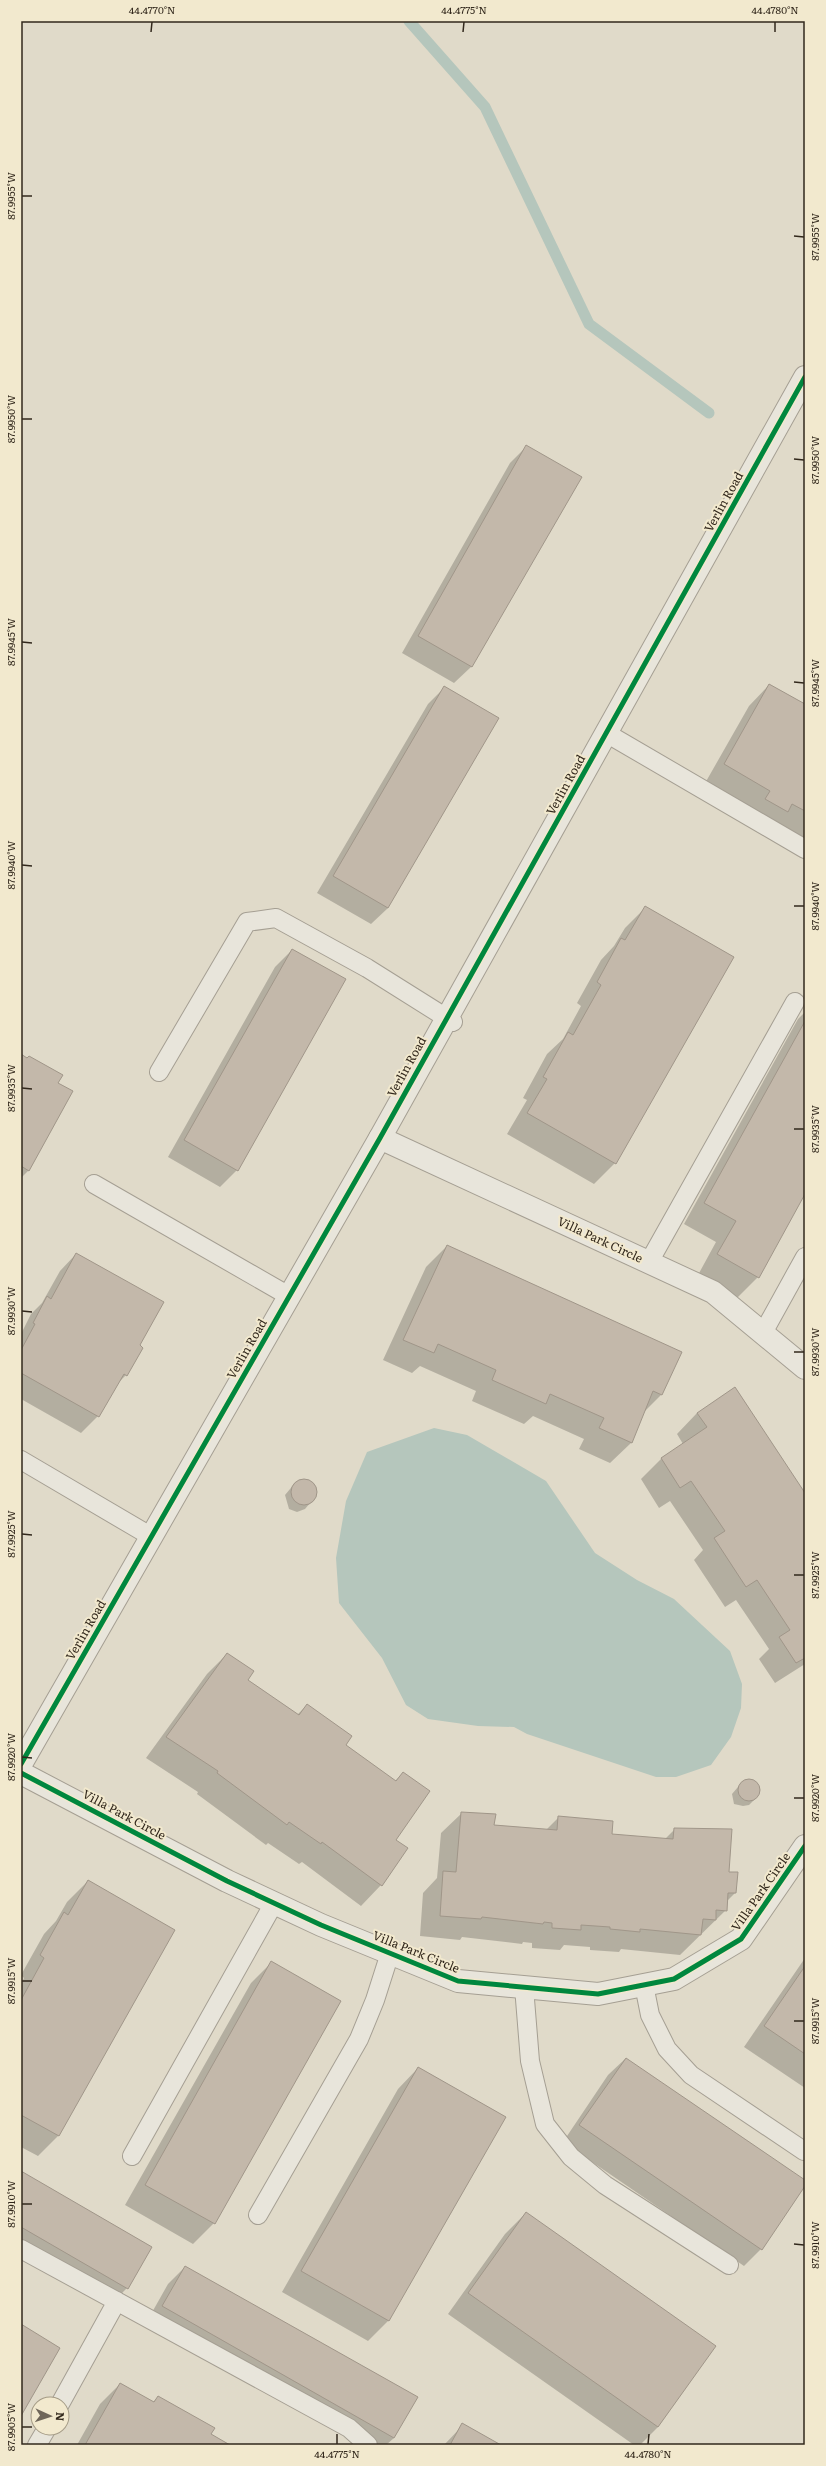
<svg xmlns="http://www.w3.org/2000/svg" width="826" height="2466" viewBox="0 0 826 2466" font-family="Literata,serif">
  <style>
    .water { fill: #b5c6bc }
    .shadow { fill: #0003 }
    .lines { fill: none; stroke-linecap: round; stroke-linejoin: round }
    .stream { stroke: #b5c6bc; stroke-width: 11 }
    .building { fill: #c3b8aa; stroke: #a09689 }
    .service-casing { stroke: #a59f93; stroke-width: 20 }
    .minor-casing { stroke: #a59f93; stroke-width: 24 }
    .tertiary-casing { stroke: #a59f93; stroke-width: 24 }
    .service { stroke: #e8e5db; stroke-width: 18 }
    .minor { stroke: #e8e5db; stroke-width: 22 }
    .tertiary { stroke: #e8e5db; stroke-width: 22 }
    .cycleway-casing { stroke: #f2e9ce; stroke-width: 8 }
    .cycleway { stroke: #00873e; stroke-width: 5 }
    .ticks { fill: none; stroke: #32281c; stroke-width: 1.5 }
    .labels { text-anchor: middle; stroke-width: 4; stroke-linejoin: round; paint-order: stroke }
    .street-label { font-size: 12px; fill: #32281c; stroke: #f2e9ce }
    .neatline { fill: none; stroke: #32281c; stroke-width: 1.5 }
    .ticks-label { font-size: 10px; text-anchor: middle; fill: #32281c }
  </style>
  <rect width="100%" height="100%" fill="#e0dac9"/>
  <path class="water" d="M 434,1428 L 467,1435 L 546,1481 L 595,1553 L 637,1580 L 674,1599 L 730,1651 L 742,1684 L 741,1708 L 731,1737 L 711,1765 L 676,1777 L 656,1777 L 527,1734 L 514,1727 L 478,1726 L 428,1719 L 406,1705 L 382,1658 L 339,1603 L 336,1558 L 346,1501 L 367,1452 Z"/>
  <path class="shadow" d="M 526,447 L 580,477 L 471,667 L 454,683 L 402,653 L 510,463 Z
    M 769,685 L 805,706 L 805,843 L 704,785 L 749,706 Z
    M 445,687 L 388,908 L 371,924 L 317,893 L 428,704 Z
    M 646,907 L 615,1163 L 594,1184 L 507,1134 L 527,1100 L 523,1098 L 547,1054 L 563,1039 L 581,1006 L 577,1003 L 601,960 L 614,946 L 625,928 Z
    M 292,950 L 237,1170 L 220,1187 L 168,1157 L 275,967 Z
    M 805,1012 L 805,1192 L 758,1277 L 737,1298 L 698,1275 L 716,1242 L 684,1224 L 798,1019 Z
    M 21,1056 L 56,1083 L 29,1170 L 21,1178 Z
    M 447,1246 L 661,1395 L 643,1413 L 631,1443 L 610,1463 L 579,1449 L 584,1439 L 533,1416 L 524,1424 L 472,1401 L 476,1391 L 420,1366 L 412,1373 L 383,1360 L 426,1267 Z
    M 76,1254 L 139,1345 L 126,1375 L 115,1386 L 98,1416 L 81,1433 L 21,1399 L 21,1334 L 31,1314 L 42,1303 L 60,1271 Z
    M 697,1413 L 805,1494 L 805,1664 L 775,1683 L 759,1659 L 769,1649 L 736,1600 L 725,1607 L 694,1560 L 703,1550 L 670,1501 L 659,1508 L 641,1479 L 661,1459 L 683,1444 L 677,1434 Z
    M 303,1480 L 310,1481 L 315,1487 L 316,1496 L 305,1509 L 297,1512 L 289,1509 L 285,1495 L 295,1483 Z
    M 227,1654 L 247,1680 L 297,1715 L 307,1705 L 345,1745 L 395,1781 L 403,1773 L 395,1840 L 381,1885 L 361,1906 L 302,1862 L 299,1864 L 268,1843 L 266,1845 L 197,1794 L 198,1792 L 146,1758 L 207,1674 Z
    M 750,1779 L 756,1782 L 760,1791 L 755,1799 L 749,1805 L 743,1806 L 734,1804 L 732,1794 L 743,1781 Z
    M 462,1813 L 493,1825 L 546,1830 L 559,1817 L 611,1835 L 664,1840 L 675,1829 L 728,1873 L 737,1873 L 735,1893 L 726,1902 L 726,1910 L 680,1955 L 621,1949 L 619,1952 L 590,1950 L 590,1947 L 564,1945 L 560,1950 L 532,1948 L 532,1943 L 523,1942 L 522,1944 L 462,1937 L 460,1940 L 420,1936 L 423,1893 L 437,1878 L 441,1833 Z
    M 88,1881 L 174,1930 L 58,2136 L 38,2156 L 21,2147 L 21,1985 L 24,1978 L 21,1975 L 44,1934 L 56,1921 L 67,1902 Z
    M 805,1958 L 805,2088 L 744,2047 Z
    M 271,1963 L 214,2223 L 193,2244 L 125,2205 L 251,1983 Z
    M 625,2059 L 805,2182 L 761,2249 L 744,2266 L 563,2142 L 608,2075 Z
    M 418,2068 L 505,2117 L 388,2321 L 368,2341 L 282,2292 L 398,2089 Z
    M 21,2172 L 127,2288 L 110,2305 L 21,2253 Z
    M 526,2213 L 714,2346 L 658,2427 L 640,2445 L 634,2445 L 448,2314 L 505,2234 Z
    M 185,2267 L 394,2438 L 386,2445 L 360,2445 L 146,2323 L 168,2284 Z
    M 120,2384 L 153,2402 L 158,2397 L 209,2435 L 228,2445 L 77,2445 L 100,2404 Z
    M 463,2425 L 499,2445 L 444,2445 Z"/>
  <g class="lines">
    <path class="stream" d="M 409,21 L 485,107 L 589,324 L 709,413"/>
  </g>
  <path class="building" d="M 526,445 L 582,477 L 472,667 L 418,636 Z
    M 769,684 L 805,704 L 805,811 L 792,804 L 788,812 L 765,799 L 770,791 L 724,764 Z
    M 444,686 L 499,718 L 388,908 L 333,876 Z
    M 645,906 L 734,957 L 616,1164 L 527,1113 L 547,1079 L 543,1077 L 568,1032 L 573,1035 L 601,985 L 597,982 L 621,938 L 625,940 Z
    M 292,949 L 346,979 L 238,1171 L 184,1140 Z
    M 805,1021 L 805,1194 L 759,1278 L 717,1254 L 736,1221 L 704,1203 Z
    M 21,1054 L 27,1058 L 29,1056 L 63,1075 L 58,1083 L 73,1091 L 29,1171 L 21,1166 Z
    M 447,1245 L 682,1352 L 662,1395 L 653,1391 L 632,1443 L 599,1428 L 604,1418 L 550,1394 L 546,1404 L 492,1380 L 496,1370 L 438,1344 L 434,1353 L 403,1340 Z
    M 76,1253 L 164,1302 L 140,1345 L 143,1348 L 127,1376 L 124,1374 L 99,1417 L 21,1373 L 21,1350 L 35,1324 L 33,1323 L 47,1296 L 51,1299 Z
    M 735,1387 L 805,1493 L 805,1658 L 796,1663 L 779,1637 L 790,1630 L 757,1580 L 746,1587 L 714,1538 L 725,1531 L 691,1481 L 680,1488 L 661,1458 L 707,1427 L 697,1413 Z
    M291 1492a13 13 0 1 1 26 0a13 13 0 1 1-26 0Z
    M 227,1653 L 254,1671 L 248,1680 L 299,1715 L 307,1704 L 352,1736 L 346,1745 L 396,1781 L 403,1772 L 430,1791 L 396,1840 L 408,1848 L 382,1886 L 322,1842 L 321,1844 L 289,1822 L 287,1825 L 217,1773 L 218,1771 L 166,1737 Z
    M738 1790a11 11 0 1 1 22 0a11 11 0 1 1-22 0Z
    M 461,1812 L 496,1814 L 494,1825 L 557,1830 L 558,1816 L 613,1821 L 612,1834 L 673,1839 L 674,1828 L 732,1829 L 729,1872 L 738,1872 L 736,1893 L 728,1893 L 727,1911 L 716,1910 L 716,1920 L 703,1919 L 701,1935 L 640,1929 L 640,1932 L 610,1929 L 610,1927 L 581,1925 L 581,1930 L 552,1928 L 552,1923 L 544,1922 L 543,1924 L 482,1917 L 481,1919 L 440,1916 L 443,1871 L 456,1872 Z
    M 88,1880 L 175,1930 L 59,2136 L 21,2115 L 21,2000 L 44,1958 L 40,1955 L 64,1912 L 68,1915 Z
    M 271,1961 L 341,2001 L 215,2224 L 145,2185 Z
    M 805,1966 L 805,2054 L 764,2026 Z
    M 626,2058 L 805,2180 L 805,2186 L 762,2250 L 579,2125 Z
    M 418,2067 L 506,2117 L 389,2321 L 301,2271 Z
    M 21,2171 L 152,2247 L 128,2289 L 21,2227 Z
    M 526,2212 L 716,2346 L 658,2427 L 468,2293 Z
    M 185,2266 L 418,2397 L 394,2438 L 162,2306 Z
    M 21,2324 L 60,2348 L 21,2416 Z
    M 120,2383 L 154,2402 L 158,2396 L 215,2428 L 211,2434 L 230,2445 L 85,2445 Z
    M 462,2423 L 501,2445 L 450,2445 Z"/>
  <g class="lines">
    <defs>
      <path id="service" d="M 606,733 L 805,849
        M 159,1072 L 247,922 L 276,918 L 367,968 L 453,1022
        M 94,1184 L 289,1296
        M 649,1262 L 795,1002
        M 763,1333 L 805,1257
        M 21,1460 L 152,1537
        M 644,1985 L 650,2015 L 667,2049 L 691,2075 L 804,2151
        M 524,1987 L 530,2061 L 545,2124 L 571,2157 L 605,2185 L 729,2265
        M 132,2156 L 274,1903
        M 258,2215 L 359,2039 L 375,2000 L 390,1953
        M 21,2249 L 349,2428 L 368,2445
        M 60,2404 L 117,2301
        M 37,2445 L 47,2428"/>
      <path id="minor" d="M 380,1138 L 713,1292 L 805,1368
        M 21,1773 L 227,1881 L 321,1925 L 458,1981 L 598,1994 L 674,1979 L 741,1939 L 805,1846"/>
      <path id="tertiary" d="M 21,1764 L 380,1138 L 805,377"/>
    </defs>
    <use href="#service" class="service-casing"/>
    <use href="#minor" class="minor-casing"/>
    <use href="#tertiary" class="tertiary-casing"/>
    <use href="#service" class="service"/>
    <use href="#minor" class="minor"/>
    <use href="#tertiary" class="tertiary"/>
    <defs>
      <path id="cycleway" d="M 21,1764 L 380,1138 L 805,377
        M 21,1773 L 227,1881 L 321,1925 L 458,1981 L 598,1994 L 674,1979 L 741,1939 L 805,1846"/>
    </defs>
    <use href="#cycleway" class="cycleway-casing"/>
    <use href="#cycleway" class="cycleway"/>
  </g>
  <path class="ticks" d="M 151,32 L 152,22M 463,32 L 464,22M 775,32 L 775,22M 22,196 L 32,196M 794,236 L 804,237M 22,419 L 32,419M 794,459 L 804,460M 22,642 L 32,643M 794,682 L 804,683M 22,865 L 32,866M 794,906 L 804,906M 22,1088 L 32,1089M 794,1129 L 804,1129M 22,1311 L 32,1312M 794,1352 L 804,1352M 22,1534 L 32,1535M 794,1575 L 804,1575M 22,1757 L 32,1758M 794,1798 L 804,1798M 22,1981 L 32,1981M 794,2021 L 804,2021M 22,2204 L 32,2204M 794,2244 L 804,2245M 22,2427 L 32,2427M 337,2444 L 337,2434M 648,2444 L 649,2434"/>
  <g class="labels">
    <g class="street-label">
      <text transform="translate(724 502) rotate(-61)" y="4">Verlin Road</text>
      <text transform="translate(566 785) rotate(-61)" y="4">Verlin Road</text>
      <text transform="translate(407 1067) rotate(-61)" y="4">Verlin Road</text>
      <text transform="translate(600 1240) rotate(25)" y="4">Villa Park Circle</text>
      <text transform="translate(247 1349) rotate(-60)" y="4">Verlin Road</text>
      <text transform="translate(86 1630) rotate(-60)" y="4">Verlin Road</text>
      <text transform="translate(124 1815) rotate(28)" y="4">Villa Park Circle</text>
      <text transform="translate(761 1892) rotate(-55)" y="4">Villa Park Circle</text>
      <text transform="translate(416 1952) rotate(22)" y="4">Villa Park Circle</text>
    </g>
  </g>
  <rect width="826" height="2466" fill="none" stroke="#f2e9ce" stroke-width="44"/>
  <g transform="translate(50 2416) rotate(93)"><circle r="19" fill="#f2e9ce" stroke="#a59c87"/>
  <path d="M0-3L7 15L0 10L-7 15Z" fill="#6f6659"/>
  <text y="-6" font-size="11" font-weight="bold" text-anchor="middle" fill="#32281c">N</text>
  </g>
  <rect x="22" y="22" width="782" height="2422" class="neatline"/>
  <g class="ticks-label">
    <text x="152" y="14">44.4770°N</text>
    <text x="464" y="14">44.4775°N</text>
    <text x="775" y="14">44.4780°N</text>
    <text transform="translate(11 196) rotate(-90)" y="4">87.9955°W</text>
    <text transform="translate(815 237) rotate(-90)" y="4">87.9955°W</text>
    <text transform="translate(11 419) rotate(-90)" y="4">87.9950°W</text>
    <text transform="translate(815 460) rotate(-90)" y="4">87.9950°W</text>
    <text transform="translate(11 642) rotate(-90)" y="4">87.9945°W</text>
    <text transform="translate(815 683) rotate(-90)" y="4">87.9945°W</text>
    <text transform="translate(11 865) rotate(-90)" y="4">87.9940°W</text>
    <text transform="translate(815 906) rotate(-90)" y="4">87.9940°W</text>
    <text transform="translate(11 1088) rotate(-90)" y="4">87.9935°W</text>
    <text transform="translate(815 1129) rotate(-90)" y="4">87.9935°W</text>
    <text transform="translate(11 1311) rotate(-90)" y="4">87.9930°W</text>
    <text transform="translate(815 1352) rotate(-90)" y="4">87.9930°W</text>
    <text transform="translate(11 1534) rotate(-90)" y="4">87.9925°W</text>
    <text transform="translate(815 1575) rotate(-90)" y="4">87.9925°W</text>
    <text transform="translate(11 1757) rotate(-90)" y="4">87.9920°W</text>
    <text transform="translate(815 1798) rotate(-90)" y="4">87.9920°W</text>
    <text transform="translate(11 1981) rotate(-90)" y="4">87.9915°W</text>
    <text transform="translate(815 2021) rotate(-90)" y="4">87.9915°W</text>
    <text transform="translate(11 2204) rotate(-90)" y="4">87.9910°W</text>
    <text transform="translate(815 2245) rotate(-90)" y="4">87.9910°W</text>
    <text transform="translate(11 2427) rotate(-90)" y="4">87.9905°W</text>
    <text x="337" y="2458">44.4775°N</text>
    <text x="648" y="2458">44.4780°N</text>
  </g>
</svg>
